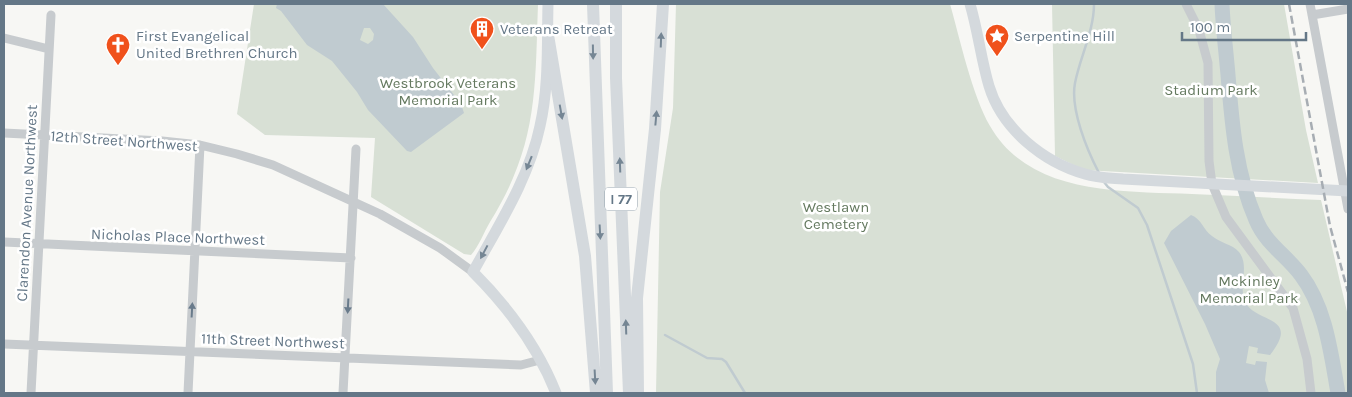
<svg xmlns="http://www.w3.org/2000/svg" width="1352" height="397" viewBox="0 0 1352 397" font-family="Karla,sans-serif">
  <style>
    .green { fill: #d8e0d5 }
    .water { fill: #c0cbd0; fill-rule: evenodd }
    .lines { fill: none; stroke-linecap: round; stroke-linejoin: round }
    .stream { stroke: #c0cbd0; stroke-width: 2.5 }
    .river { stroke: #c0cbd0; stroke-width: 15 }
    .minor { stroke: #c7cbce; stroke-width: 9 }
    .major { stroke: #d4d9dd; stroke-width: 11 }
    .highway { stroke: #d4d9dd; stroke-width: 12 }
    .rail { stroke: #a7adb3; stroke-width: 2.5; stroke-dasharray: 8 4; stroke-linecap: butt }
    .oneway { fill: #758694 }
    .oneway2 { fill: #697b8b }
    .labels { text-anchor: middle; stroke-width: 5; stroke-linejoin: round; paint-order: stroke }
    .shield { fill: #fff; stroke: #92a0ab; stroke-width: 1 }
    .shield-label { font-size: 14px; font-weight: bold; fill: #647787 }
    .poi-label { font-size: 15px; fill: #647787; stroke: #fff; text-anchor: start }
    .park-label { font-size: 15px; fill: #64795f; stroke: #fff }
    .street-label { font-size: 15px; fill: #647787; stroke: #fff }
  </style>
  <rect width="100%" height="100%" fill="#f7f7f4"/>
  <path class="green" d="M 254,4 L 538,4 C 535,90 538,145 490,222 C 484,232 479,246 471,255 L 464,254 L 371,197 L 375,138 L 265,135 L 237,114 Z
    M 676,4 L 950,4 C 960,39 972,95 990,126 C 1030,196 1123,191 1192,194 C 1235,196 1278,198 1321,200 L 1348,316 L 1348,393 L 656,393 L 660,192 L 673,108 Z
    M 1052,4 L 1284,4 L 1306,130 L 1318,183 L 1084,170 L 1055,156 Z"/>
  <path class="water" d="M 277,4 L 383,4 L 413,37 L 433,68 L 461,104 L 464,113 L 411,152 L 407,151 L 368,110 L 357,92 L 332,61 L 307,45 L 281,11 L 276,8 ZM 364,28 L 370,28 L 374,34 L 373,40 L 368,44 L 360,40 Z
    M 1191,215 C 1202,219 1203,230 1212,236 C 1220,243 1232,244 1239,252 C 1251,267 1236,289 1247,305 C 1260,323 1300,317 1270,355 L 1257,353 L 1258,348 L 1249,346 L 1246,363 L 1255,365 L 1256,361 L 1267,362 L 1265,380 L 1269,393 L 1216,393 L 1216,372 L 1220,359 L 1205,324 L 1164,243 L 1171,231 Z"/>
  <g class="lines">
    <path class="stream" d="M 1094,4 C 1094,31 1080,57 1075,83 C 1070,109 1087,150 1099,173
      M 1104,182 L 1108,187 L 1138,208 L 1147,225 L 1193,364 L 1197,393
      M 665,335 L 707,358 L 722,359 L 726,362 L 745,393"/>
    <path class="river" d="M 1222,4 C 1223,28 1226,51 1228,75 C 1232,125 1236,174 1256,220 C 1266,244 1286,255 1301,275 C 1326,308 1331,354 1338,393"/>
    <path class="minor" d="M 1186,4 L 1199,30 L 1208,63 L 1209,161 L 1212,184 L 1226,217 L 1293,308 L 1307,359 L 1311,393
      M 1310,4 L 1348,209
      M 1312,15 L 1348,9
      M 4,38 L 49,49
      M 4,133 L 162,141 L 200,145 L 237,154 L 273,165 L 380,214 L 440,248 L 473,272
      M 4,242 L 351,258
      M 4,344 L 521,365 L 540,360
      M 31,393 L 51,15
      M 188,393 L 200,145
      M 343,393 L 356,149"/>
    <path class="major" d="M 548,4 C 547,44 549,87 540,126 C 529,179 498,226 473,272 C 508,307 538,347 556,393
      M 970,4 C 978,31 981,59 989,86 C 1002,129 1043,162 1085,174 C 1097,178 1111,178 1123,179 L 1348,191"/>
    <path class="highway" d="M 593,4 L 607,393
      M 616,4 L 616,78 L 629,393
      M 547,29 L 585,256 L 596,393
      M 638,393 L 637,298 L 655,129 L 663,4"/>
    <path class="rail" d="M 1289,4 L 1330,226 L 1348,292"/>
  </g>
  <defs><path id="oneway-solid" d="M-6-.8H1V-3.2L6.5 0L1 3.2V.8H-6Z" transform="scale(1.25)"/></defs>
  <g class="oneway">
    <use href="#oneway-solid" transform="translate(661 40) rotate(-88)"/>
    <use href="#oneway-solid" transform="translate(593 52) rotate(89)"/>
    <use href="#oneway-solid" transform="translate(561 112) rotate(80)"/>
    <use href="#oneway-solid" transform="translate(656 118) rotate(-85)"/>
    <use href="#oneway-solid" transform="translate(529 163) rotate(112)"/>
    <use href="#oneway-solid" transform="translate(620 165) rotate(-92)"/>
    <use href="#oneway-solid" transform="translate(600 232) rotate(87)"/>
    <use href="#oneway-solid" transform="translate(484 252) rotate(118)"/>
    <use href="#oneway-solid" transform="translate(626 327) rotate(-92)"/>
    <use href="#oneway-solid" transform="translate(595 377) rotate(87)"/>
  </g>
  <g class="oneway2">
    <use href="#oneway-solid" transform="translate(348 306) rotate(93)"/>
    <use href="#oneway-solid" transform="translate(192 310) rotate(-87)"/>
  </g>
  <defs>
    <symbol id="building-pin" viewBox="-11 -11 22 30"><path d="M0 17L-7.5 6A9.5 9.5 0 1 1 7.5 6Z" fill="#f0511b" stroke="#fff"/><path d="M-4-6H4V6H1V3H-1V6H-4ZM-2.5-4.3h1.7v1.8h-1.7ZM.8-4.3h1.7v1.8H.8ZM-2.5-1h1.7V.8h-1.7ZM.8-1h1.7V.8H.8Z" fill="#fff"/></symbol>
    <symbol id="sight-pin" viewBox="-11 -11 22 30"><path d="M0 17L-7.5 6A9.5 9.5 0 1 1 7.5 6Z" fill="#f0511b" stroke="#fff"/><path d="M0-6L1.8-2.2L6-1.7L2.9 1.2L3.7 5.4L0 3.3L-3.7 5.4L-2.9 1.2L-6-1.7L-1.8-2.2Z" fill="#fff"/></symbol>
    <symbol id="church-pin" viewBox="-11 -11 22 30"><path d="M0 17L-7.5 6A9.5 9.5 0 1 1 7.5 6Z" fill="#f0511b" stroke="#fff"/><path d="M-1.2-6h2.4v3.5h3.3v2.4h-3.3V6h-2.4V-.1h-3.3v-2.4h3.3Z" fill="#fff"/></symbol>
  </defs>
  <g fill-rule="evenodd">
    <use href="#building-pin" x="468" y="15" width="28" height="38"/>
    <use href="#sight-pin" x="983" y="22" width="28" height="38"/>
    <use href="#church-pin" x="104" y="31" width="28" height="38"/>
  </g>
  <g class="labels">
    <rect class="shield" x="605" y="187.5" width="32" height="23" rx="4"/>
    <g class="shield-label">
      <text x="621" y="204">I 77</text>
    </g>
    <g class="poi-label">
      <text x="500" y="34">Veterans Retreat</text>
      <text x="136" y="41">First Evangelical<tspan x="136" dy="17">United Brethren Church</tspan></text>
      <text x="1014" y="41">Serpentine Hill</text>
    </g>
    <g class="park-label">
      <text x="448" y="88">Westbrook Veterans<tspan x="448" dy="17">Memorial Park</tspan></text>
      <text x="1211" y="95">Stadium Park</text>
      <text x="836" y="212">Westlawn<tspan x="836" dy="17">Cemetery</tspan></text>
      <text x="1249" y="286">Mckinley<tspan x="1249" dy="17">Memorial Park</tspan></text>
    </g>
    <g class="street-label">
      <text transform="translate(124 141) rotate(4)" y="5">12th Street Northwest</text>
      <text transform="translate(27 203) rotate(-87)" y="5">Clarendon Avenue Northwest</text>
      <text transform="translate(178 237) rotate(2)" y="5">Nicholas Place Northwest</text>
      <text transform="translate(273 341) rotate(2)" y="5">11th Street Northwest</text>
    </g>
  </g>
  <rect width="1352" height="397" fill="none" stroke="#647787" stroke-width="10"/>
  <path d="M1182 32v8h124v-8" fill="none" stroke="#647787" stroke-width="2.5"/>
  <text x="1190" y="32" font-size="15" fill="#647787" stroke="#ffffff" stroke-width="4" paint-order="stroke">100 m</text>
</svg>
